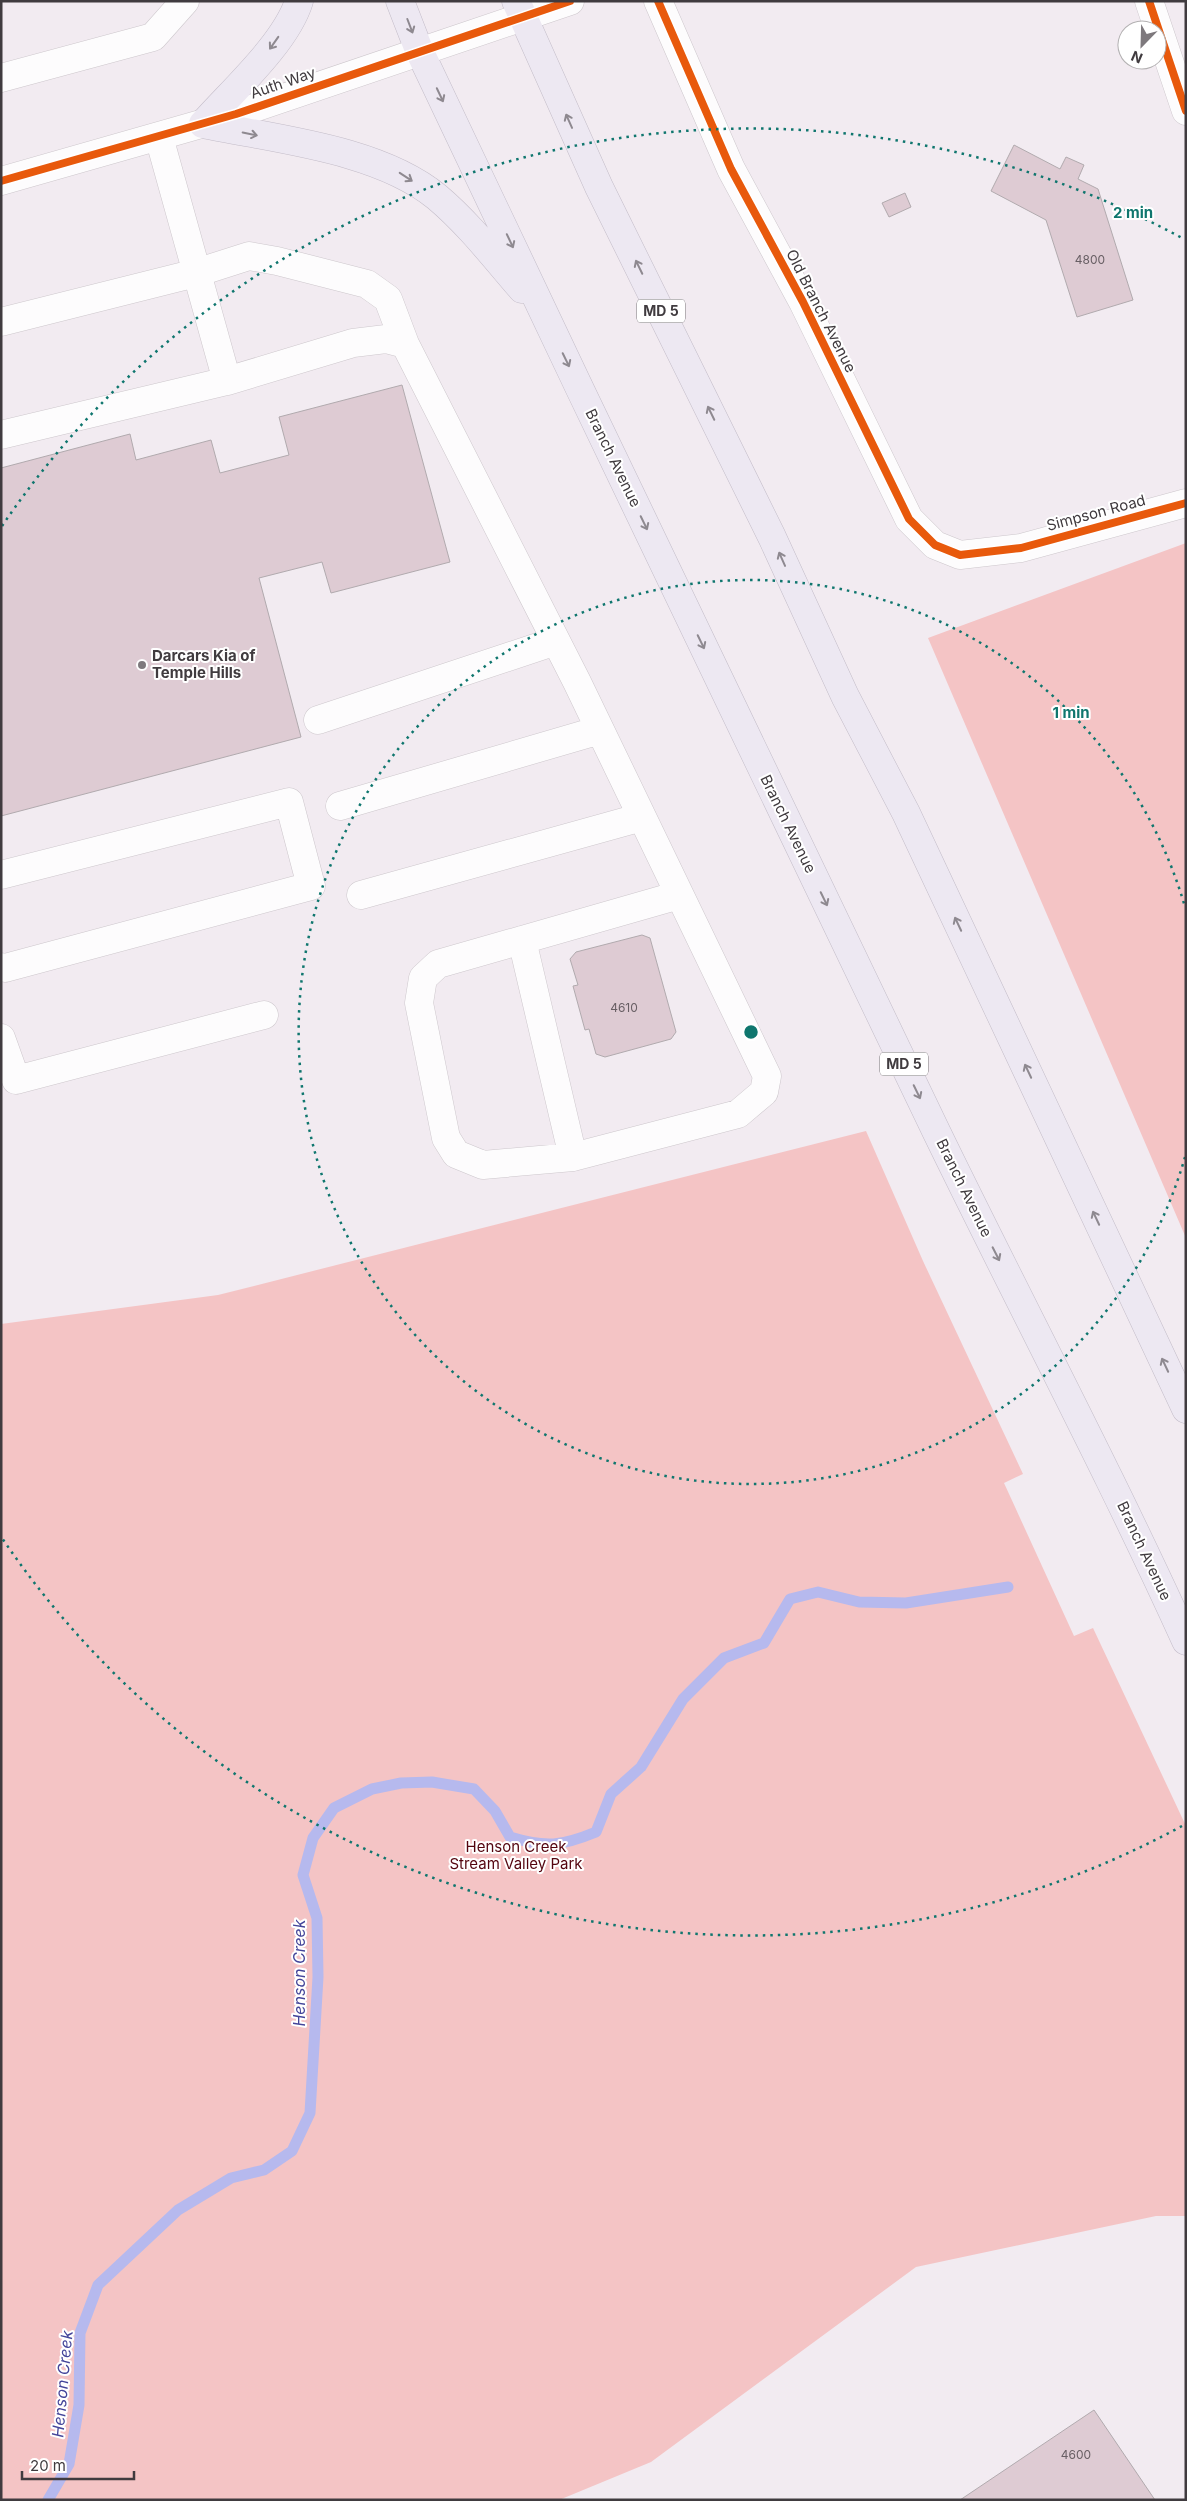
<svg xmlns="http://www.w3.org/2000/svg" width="1187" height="2501" viewBox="0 0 1187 2501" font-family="Inter,sans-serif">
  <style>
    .green { fill: #f4c4c5 }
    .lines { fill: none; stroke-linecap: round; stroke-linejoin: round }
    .stream { stroke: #b6b9ee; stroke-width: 11 }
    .building { fill: #decbd3; stroke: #b1aaae }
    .minor-casing { stroke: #cdc7cc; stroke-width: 29 }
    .highway-casing { stroke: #c3bcc8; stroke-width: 29 }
    .minor { stroke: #fdfcfd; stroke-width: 28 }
    .highway { stroke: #ede8f2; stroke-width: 28 }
    .cycleway-casing { stroke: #fff; stroke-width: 11 }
    .cycleway { stroke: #e8590c; stroke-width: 8 }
    .oneway { stroke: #8e8990 }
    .ring { fill: none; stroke: #0f766e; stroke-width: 2.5; stroke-dasharray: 2.5 5 }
    .poi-dot { fill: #7e797d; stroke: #fff; stroke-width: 2 }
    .labels { text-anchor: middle; stroke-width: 4; stroke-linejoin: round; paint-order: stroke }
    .number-label { font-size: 12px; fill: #685f64 }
    .shield { fill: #fff; stroke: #797679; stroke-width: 1 }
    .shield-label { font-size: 14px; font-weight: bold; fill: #403b3f }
    .street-label { font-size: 15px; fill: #403b3f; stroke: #fff }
    .poi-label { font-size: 15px; font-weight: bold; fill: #403b3f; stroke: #fff; text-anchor: start }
    .park-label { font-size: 15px; fill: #54050f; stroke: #fff }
    .water-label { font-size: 16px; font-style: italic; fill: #44459a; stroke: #fff }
    .centre { fill: #0f766e; stroke: #fff; stroke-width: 2.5 }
    .ring-label { font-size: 15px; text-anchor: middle; font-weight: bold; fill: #0f766e; stroke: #fff; stroke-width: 4; stroke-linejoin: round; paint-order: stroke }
  </style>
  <rect width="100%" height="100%" fill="#f2ebf1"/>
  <path class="green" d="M 1186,543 L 1186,1238 L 928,638 Z
    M 866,1131 L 923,1261 L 1023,1474 L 1004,1483 L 1074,1636 L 1093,1628 L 1186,1826 L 1186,2216 L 1156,2216 L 916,2267 L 651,2462 L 559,2500 L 1,2500 L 1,1324 L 218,1295 Z"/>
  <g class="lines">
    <path class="stream" d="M 48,2500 L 69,2464 L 79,2405 L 80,2333 L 98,2285 L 178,2210 L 231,2178 L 264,2170 L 292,2151 L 310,2113 L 318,1977 L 317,1918 L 303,1875 L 313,1838 L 334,1808 L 372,1789 L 401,1783 L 432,1782 L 474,1789 L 495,1811 L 510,1837 C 546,1848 562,1846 596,1832 L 611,1794 L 641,1767 L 683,1699 L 724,1658 L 764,1643 L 790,1599 L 818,1592 L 859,1602 L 906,1603 L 1008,1587"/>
  </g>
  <path class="building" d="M 1014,145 L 1060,169 L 1066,157 L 1084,165 L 1078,179 L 1098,189 L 1133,300 L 1077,317 L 1046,220 L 991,191 Z
    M 905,193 L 911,207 L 889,217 L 882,203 Z
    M 402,385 L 450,562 L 331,593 L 322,562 L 259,578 L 301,737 L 1,816 L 1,468 L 130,434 L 136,460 L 211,440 L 220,473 L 289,455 L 279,417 Z
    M 642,935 L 650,938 L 676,1032 L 671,1039 L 605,1057 L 596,1054 L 589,1029 L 585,1030 L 573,986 L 578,985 L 570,959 L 576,952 Z
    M 1094,2410 L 1155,2500 L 960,2500 Z"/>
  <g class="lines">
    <defs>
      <path id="minor" d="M 658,1 L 731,169 L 803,302 L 909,519 L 935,545 L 960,555 L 1021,548 L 1186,503
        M 1149,1 L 1186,111
        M 1,78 L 153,37 L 185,1
        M 1,181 L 236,114 L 570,1
        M 1,322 L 196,273 L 249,256 L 277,261 L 367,284 L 388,299 L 405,344
        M 227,381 L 353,343 L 386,339 L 405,344 L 577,682 L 767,1076 L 764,1092 L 738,1114 L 573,1157 L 483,1165 L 456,1154 L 446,1138 L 419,1003 L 423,978 L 438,964 L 679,895
        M 1,435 L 227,381 L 159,137
        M 318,720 L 556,641
        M 340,806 L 600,730
        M 1,875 L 289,802 L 311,886 L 5,968 L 1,967
        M 361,895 L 642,817
        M 522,940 L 573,1157
        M 1,1038 L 16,1080 L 264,1015"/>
      <path id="highway" d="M 400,1 L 419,50 C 590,411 762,772 936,1131 C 1019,1302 1108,1469 1186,1641
        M 516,1 L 599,187 L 772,537 L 845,696 L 906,813 L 1186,1409
        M 203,124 C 275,139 379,149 437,197 C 469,224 495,258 522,289
        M 203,124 C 232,91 286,43 299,1"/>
    </defs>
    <use href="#minor" class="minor-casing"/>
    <use href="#highway" class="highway-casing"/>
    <use href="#minor" class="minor"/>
    <use href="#highway" class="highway"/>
    <defs>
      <path id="cycleway" d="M 658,1 L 731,169 L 803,302 L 909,519 L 935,545 L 960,555 L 1021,548 L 1186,503
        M 1149,1 L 1186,111
        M 1,181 L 236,114 L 570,1"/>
    </defs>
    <use href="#cycleway" class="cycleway-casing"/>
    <use href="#cycleway" class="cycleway"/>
  </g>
  <defs><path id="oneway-shaft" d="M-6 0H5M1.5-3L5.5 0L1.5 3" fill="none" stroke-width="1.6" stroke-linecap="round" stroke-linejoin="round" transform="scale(1.25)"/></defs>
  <g class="oneway">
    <use href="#oneway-shaft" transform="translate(410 26) rotate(69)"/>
    <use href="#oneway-shaft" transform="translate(274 43) rotate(125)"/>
    <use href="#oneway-shaft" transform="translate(440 95) rotate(65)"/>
    <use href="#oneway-shaft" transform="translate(569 121) rotate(-114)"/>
    <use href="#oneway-shaft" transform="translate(250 134) rotate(12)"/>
    <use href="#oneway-shaft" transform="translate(406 177) rotate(33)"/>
    <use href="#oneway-shaft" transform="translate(510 241) rotate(65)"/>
    <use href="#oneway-shaft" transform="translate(639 267) rotate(-116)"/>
    <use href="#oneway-shaft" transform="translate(566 360) rotate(64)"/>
    <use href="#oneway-shaft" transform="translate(711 413) rotate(-116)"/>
    <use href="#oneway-shaft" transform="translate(644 523) rotate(64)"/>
    <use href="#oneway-shaft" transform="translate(782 559) rotate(-114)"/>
    <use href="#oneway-shaft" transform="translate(701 642) rotate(64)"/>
    <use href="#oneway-shaft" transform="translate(824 899) rotate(64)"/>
    <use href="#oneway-shaft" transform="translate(958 924) rotate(-115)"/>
    <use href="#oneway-shaft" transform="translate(1028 1071) rotate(-115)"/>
    <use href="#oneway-shaft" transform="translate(917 1092) rotate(64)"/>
    <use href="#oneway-shaft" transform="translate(1096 1218) rotate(-115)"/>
    <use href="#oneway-shaft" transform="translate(996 1254) rotate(63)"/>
    <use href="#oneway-shaft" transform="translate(1165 1365) rotate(-115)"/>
  </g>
  <g class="ring">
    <path d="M1185 1157A452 452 0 1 1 1185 907"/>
    <path d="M1182 1826A904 904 0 0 1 2 1538M2 526A904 904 0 0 1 1182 238"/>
  </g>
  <circle class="poi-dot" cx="142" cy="665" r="5"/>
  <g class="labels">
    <g class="number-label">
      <text x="1090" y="264">4800</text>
      <text x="624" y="1012">4610</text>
      <text x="1076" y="2459">4600</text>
    </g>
    <g class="shield">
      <rect x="637" y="299.5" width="48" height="23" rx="4"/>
      <rect x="880" y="1052.5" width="48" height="23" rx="4"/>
    </g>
    <g class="shield-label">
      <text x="661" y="316">MD 5</text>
      <text x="904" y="1069">MD 5</text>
    </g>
    <g class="street-label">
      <text transform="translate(283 83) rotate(-19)" y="5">Auth Way</text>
      <text transform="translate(821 311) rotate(63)" y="5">Old Branch Avenue</text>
      <text transform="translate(613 458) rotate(64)" y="5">Branch Avenue</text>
      <text transform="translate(1096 513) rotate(-15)" y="5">Simpson Road</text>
      <text transform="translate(788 824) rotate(64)" y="5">Branch Avenue</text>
      <text transform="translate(964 1188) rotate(64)" y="5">Branch Avenue</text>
      <text transform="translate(1144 1551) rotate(65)" y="5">Branch Avenue</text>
    </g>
    <g class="poi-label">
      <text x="152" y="661">Darcars Kia of<tspan x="152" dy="17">Temple Hills</tspan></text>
    </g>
    <g class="park-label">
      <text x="516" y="1852">Henson Creek<tspan x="516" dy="17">Stream Valley Park</tspan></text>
    </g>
    <g class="water-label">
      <text transform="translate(299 1973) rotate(-90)" y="6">Henson Creek</text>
      <text transform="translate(62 2384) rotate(-85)" y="6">Henson Creek</text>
    </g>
  </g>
  <circle cx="751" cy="1032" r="8" class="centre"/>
  <g class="ring-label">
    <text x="1133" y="218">2 min</text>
    <text x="1071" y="718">1 min</text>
  </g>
  <rect width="1187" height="2501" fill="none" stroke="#403b3f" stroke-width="5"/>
  <g transform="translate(1142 45) rotate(203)"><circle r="24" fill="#ffffff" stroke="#b3b1b2"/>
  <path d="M0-4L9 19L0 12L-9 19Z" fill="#7e797d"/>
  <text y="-8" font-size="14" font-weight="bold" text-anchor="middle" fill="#403b3f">N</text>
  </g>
  <path d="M22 2471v8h112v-8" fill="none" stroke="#403b3f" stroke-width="2.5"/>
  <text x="30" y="2471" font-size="15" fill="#403b3f" stroke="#ffffff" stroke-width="4" paint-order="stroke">20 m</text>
</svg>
